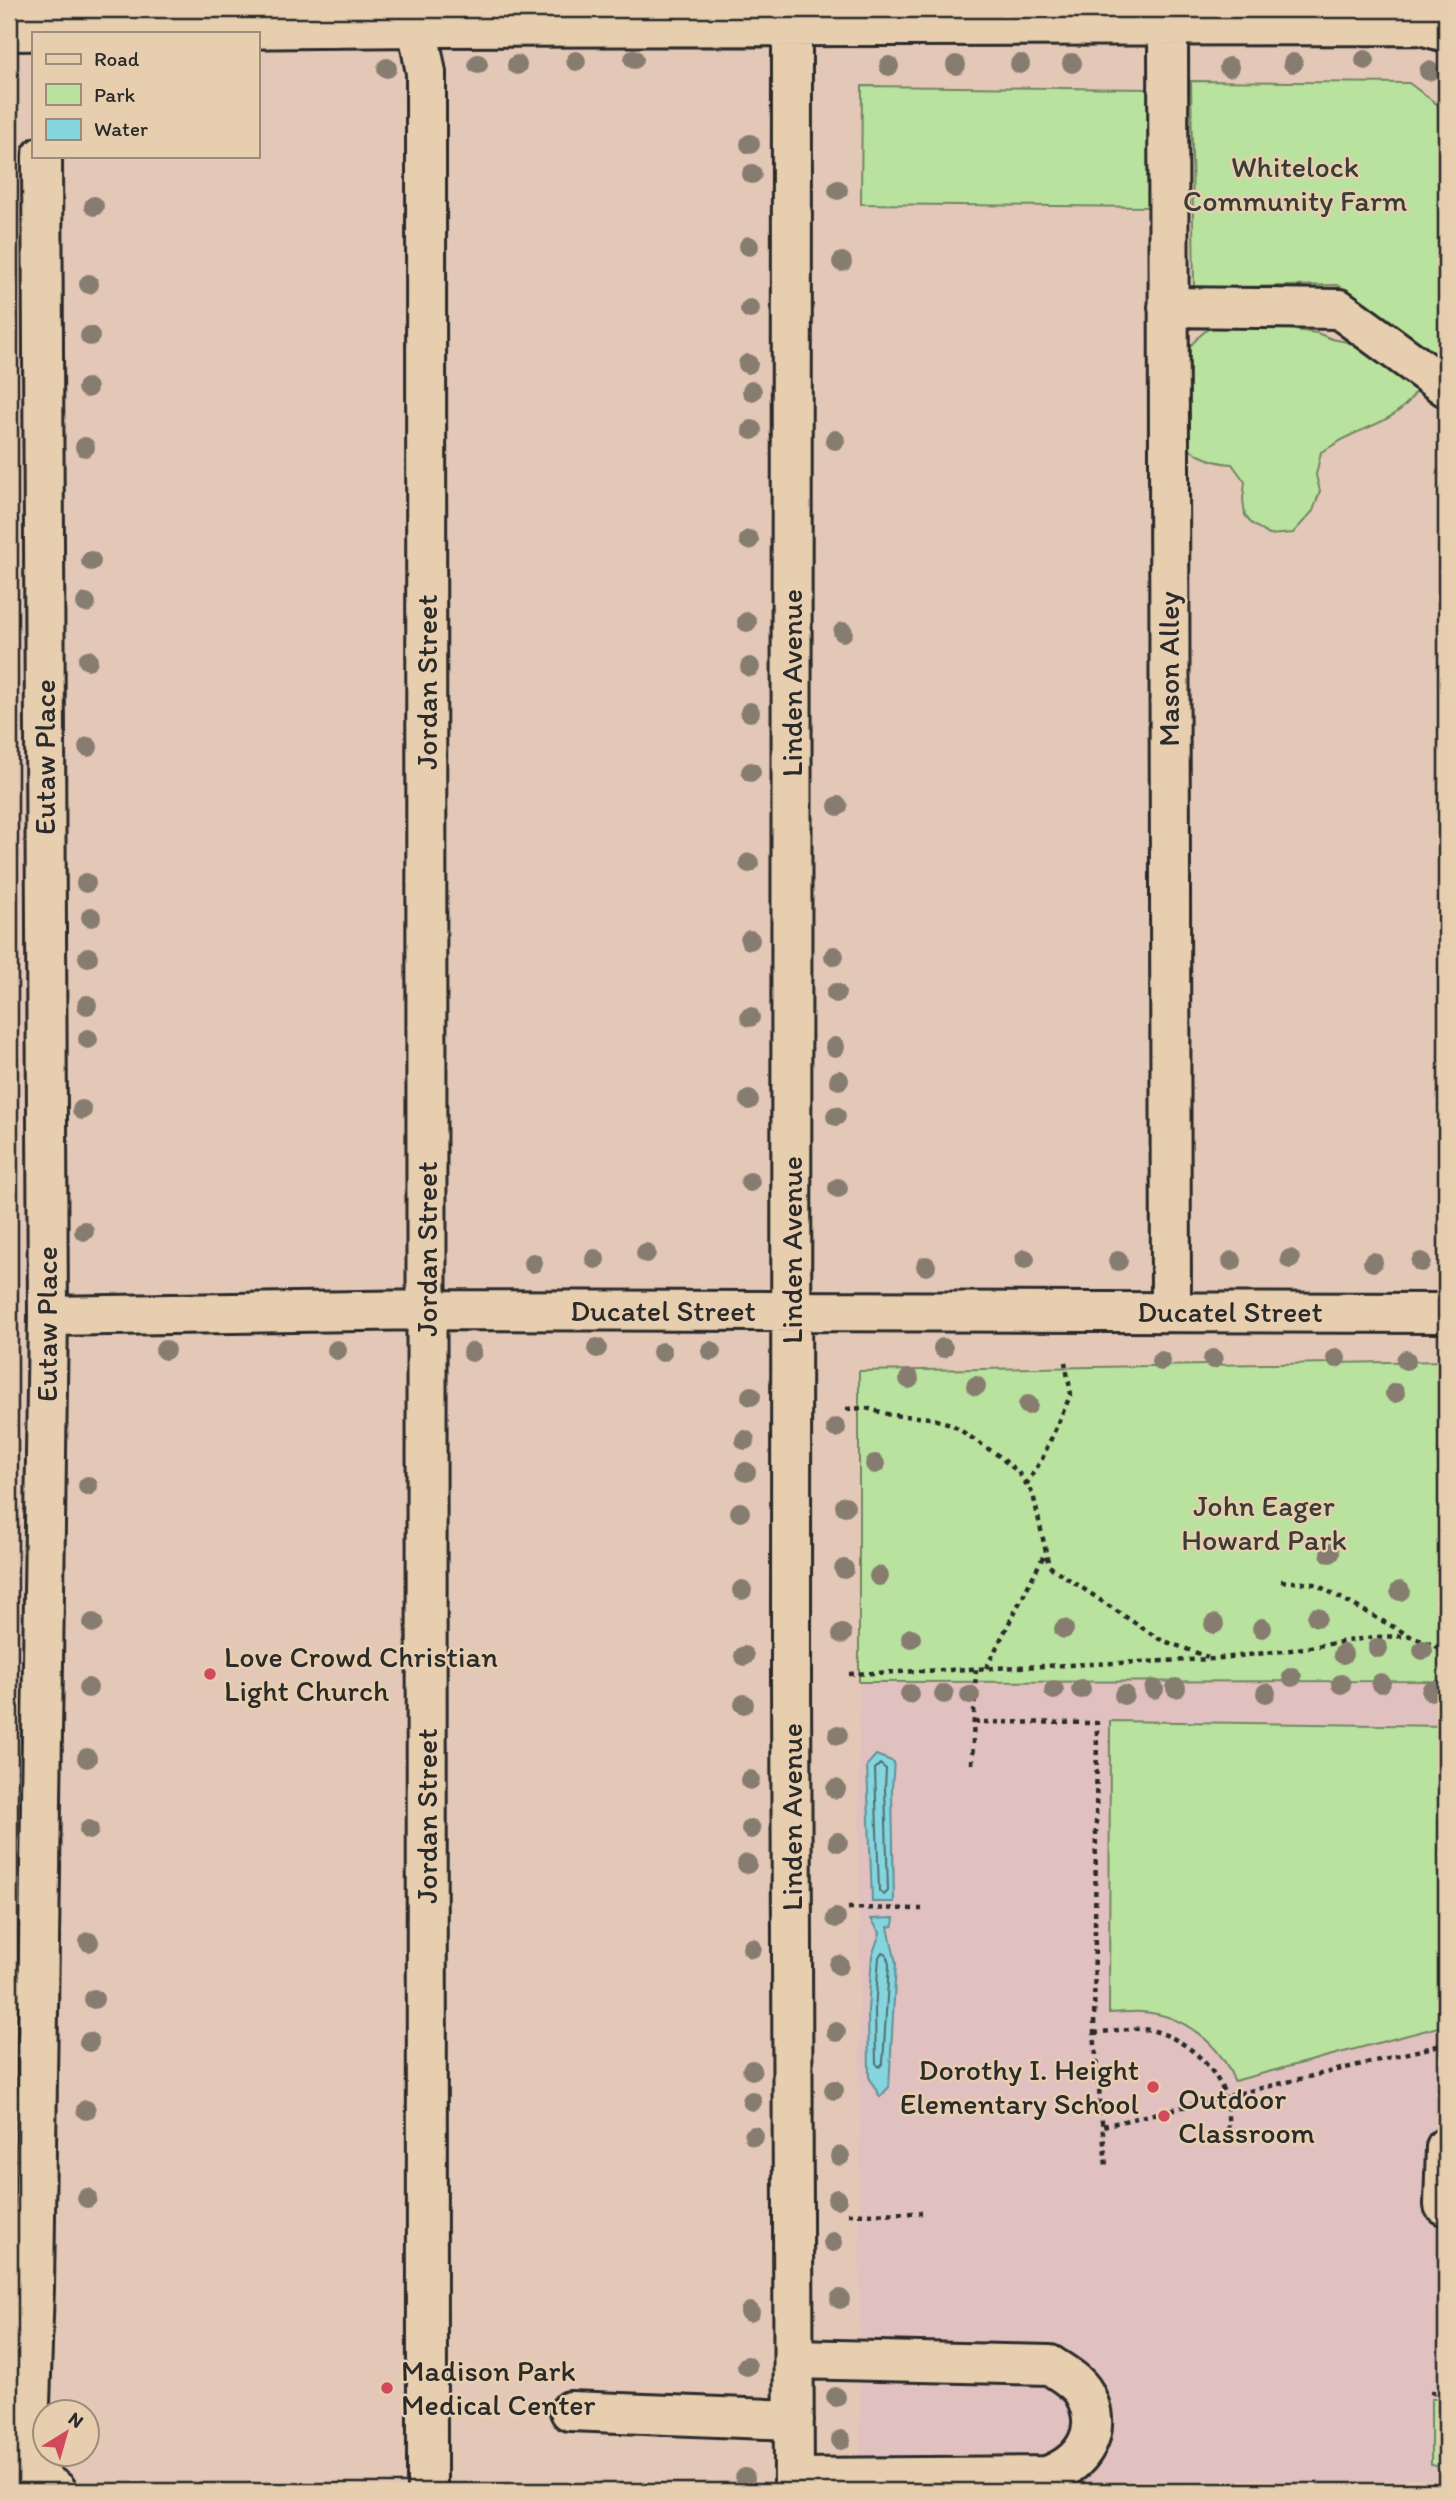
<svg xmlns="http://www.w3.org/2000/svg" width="1455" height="2500" viewBox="0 0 1455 2500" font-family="Itim,sans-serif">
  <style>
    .built { fill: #e1c0c0 }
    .green { fill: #b9e29e; stroke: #728664; stroke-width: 2 }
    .water { fill: #84d5de; stroke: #609196; stroke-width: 2 }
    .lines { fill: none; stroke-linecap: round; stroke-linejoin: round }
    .shore { stroke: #4f6f73; stroke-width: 2 }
    .minor-casing { stroke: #2b2b2b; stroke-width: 44 }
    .major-casing { stroke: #2b2b2b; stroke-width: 44 }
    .path { stroke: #2b2b2b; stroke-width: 4.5; stroke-dasharray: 5 5; stroke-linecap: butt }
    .minor { stroke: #e7ceaf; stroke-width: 38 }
    .major { stroke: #e7ceaf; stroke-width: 38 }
    .tree { fill: #867c70 }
    .poi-dot { fill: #d1495b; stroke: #e7ceaf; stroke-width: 2.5 }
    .labels { text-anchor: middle; stroke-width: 5; stroke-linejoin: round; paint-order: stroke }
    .park-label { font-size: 30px; fill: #393d36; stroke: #e7ceaf }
    .street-label { font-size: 30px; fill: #2b2b2b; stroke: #e7ceaf }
    .poi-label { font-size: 30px; fill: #2b2b2b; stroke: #e7ceaf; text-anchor: start }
  </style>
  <rect width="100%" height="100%" fill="#e4c8b7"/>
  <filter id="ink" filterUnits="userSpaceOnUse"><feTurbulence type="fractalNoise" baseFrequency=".0143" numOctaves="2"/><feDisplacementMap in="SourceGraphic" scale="14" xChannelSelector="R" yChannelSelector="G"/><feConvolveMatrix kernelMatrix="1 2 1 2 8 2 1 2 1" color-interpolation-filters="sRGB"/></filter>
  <g filter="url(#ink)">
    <path class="built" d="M 1446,1681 L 1446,2491 L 860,2491 L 859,1682 Z"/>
    <path class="green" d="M 1191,81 L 1409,83 L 1446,111 L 1446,362 L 1338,285 L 1194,288 Z
      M 862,86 L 1151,89 L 1150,207 L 861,204 Z
      M 1266,319 L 1295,330 L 1317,333 L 1332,339 L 1357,344 L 1418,387 C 1406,414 1377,424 1351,435 C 1341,440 1331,447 1321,452 L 1316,475 L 1320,491 L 1313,511 L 1293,533 L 1269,535 L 1251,523 L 1245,515 L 1243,499 L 1245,482 L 1232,464 C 1214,463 1178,452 1179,429 C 1180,416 1186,405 1189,392 C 1191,384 1184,376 1183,367 C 1182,358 1187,349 1193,343 C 1214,317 1235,321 1266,319 Z
      M 1446,1361 L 1446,1681 L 859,1682 L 859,1371 Z
      M 1110,1721 L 1446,1726 L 1446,2025 L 1234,2081 C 1221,2044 1182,2014 1142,2012 C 1132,2011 1120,2013 1109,2013 Z
      M 1431,2399 L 1446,2399 L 1446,2468 L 1431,2465 Z"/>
    <path class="water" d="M 876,1755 L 894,1762 L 892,1788 L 894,1902 L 872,1902 L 867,1765 Z
      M 894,1918 L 893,1926 L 888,1927 L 896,1963 L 889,2087 L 880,2097 L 869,2077 L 868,2010 L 872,1956 L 880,1933 L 871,1919 Z"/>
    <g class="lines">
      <path class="shore" d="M 880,1764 L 886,1769 L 885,1788 L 888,1891 L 884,1895 L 879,1891 L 875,1769 Z
        M 882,1952 L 886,1954 L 889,1964 L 883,2063 L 879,2067 L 876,2063 L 875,2010 L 879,1957 Z"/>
      <defs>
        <path id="minor" d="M 414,9 L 426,73 L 427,2491
          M 792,9 L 791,1675 L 794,2491
          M 1168,27 L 1171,1312
          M 9,31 L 418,27 L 1420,25 L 1446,32
          M 1168,307 L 1339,309 L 1446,387
          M 48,1316 L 427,1310 L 1446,1313
          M 1444,2205 L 1446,2147
          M 794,2359 L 1050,2365 C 1062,2373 1077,2381 1084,2393 C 1105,2431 1083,2463 1047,2476 L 794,2478
          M 570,2411 L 794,2420
          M 27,2491 L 34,2287 L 48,1316 L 42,156"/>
        <path id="major" d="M 9,2458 L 57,2491"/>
      </defs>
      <use href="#minor" class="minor-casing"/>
      <use href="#major" class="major-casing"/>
      <path class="path" d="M 846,1409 L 866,1408 L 891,1415 L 930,1418 L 951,1424 L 999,1456 L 1018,1472 L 1033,1494 L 1049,1566 L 1159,1639 L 1208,1657
        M 1026,1485 L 1042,1459 L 1071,1394 L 1065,1362
        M 1281,1581 L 1315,1584 L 1410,1636
        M 986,1668 L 1044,1555
        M 849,1674 L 1213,1659 L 1291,1650 L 1373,1637 L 1410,1636 L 1446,1650
        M 974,1722 L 1097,1723 L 1094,2033 L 1106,2166
        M 972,1764 L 976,1668
        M 848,1908 L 922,1909
        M 1094,2033 C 1114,2031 1134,2026 1154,2031 C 1185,2039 1214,2065 1225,2095 C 1229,2107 1228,2125 1228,2139 L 1256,2139
        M 1103,2126 L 1446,2044
        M 848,2214 L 922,2213
        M 1430,2392 L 1446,2393"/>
      <use href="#minor" class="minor"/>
      <use href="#major" class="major"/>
    </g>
    <g class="tree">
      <circle cx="634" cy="59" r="10"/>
      <circle cx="1365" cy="60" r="10"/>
      <circle cx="576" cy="61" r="10"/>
      <circle cx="1072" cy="63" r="10"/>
      <circle cx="1293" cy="63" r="10"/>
      <circle cx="478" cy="64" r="10"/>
      <circle cx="1020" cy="64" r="10"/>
      <circle cx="517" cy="65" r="10"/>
      <circle cx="956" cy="65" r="10"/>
      <circle cx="889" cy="66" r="10"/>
      <circle cx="1229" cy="67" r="10"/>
      <circle cx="387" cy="68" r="10"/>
      <circle cx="1429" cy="71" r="10"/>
      <circle cx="750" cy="144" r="10"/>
      <circle cx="752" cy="174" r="10"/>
      <circle cx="838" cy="190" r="10"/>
      <circle cx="94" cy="206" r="10"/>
      <circle cx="749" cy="246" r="10"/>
      <circle cx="842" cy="262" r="10"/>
      <circle cx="89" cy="284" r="10"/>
      <circle cx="750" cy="309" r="10"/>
      <circle cx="90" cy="336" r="10"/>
      <circle cx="748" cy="364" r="10"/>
      <circle cx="87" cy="388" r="10"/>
      <circle cx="752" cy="391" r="10"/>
      <circle cx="752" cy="430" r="10"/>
      <circle cx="835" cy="440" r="10"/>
      <circle cx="85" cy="447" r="10"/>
      <circle cx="749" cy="540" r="10"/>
      <circle cx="91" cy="561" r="10"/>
      <circle cx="86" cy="603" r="10"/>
      <circle cx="747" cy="622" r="10"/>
      <circle cx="843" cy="632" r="10"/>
      <circle cx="88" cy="660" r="10"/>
      <circle cx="750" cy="667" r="10"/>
      <circle cx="750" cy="712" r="10"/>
      <circle cx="88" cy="747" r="10"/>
      <circle cx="751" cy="772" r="10"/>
      <circle cx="838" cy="806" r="10"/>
      <circle cx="749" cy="863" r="10"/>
      <circle cx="86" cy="883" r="10"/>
      <circle cx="91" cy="917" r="10"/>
      <circle cx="750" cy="940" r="10"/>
      <circle cx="834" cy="956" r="10"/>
      <circle cx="88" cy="957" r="10"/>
      <circle cx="836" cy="993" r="10"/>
      <circle cx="87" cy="1005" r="10"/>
      <circle cx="750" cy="1017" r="10"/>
      <circle cx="88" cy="1039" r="10"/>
      <circle cx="835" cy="1047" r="10"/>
      <circle cx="839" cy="1080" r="10"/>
      <circle cx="749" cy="1100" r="10"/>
      <circle cx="82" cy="1110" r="10"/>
      <circle cx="836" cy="1116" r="10"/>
      <circle cx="750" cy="1182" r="10"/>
      <circle cx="838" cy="1188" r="10"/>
      <circle cx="84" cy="1231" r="10"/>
      <circle cx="646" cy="1253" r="10"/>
      <circle cx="595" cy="1259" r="10"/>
      <circle cx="1025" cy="1259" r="10"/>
      <circle cx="1290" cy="1259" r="10"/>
      <circle cx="1118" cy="1261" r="10"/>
      <circle cx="1232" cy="1261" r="10"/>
      <circle cx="1373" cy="1262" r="10"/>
      <circle cx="1421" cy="1262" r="10"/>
      <circle cx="533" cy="1263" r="10"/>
      <circle cx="926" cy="1266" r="10"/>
      <circle cx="597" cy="1348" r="10"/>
      <circle cx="943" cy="1348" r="10"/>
      <circle cx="165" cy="1350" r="10"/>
      <circle cx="337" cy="1350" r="10"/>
      <circle cx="711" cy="1351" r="10"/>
      <circle cx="472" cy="1352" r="10"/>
      <circle cx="662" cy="1352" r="10"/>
      <circle cx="1336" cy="1358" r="10"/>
      <circle cx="1213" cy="1359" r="10"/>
      <circle cx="1406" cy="1360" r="10"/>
      <circle cx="1161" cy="1361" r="10"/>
      <circle cx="909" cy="1379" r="10"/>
      <circle cx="976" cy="1386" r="10"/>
      <circle cx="1395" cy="1393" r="10"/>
      <circle cx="751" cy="1396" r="10"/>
      <circle cx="1028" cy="1405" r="10"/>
      <circle cx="836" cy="1428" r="10"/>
      <circle cx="745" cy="1440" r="10"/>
      <circle cx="875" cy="1464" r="10"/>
      <circle cx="746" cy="1472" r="10"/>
      <circle cx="88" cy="1486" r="10"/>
      <circle cx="845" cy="1506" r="10"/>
      <circle cx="740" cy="1512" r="10"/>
      <circle cx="1330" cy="1553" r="10"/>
      <circle cx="844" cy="1569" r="10"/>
      <circle cx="879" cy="1576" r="10"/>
      <circle cx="742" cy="1590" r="10"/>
      <circle cx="1400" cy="1591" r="10"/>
      <circle cx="1317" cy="1617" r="10"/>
      <circle cx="93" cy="1623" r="10"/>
      <circle cx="1214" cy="1624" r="10"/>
      <circle cx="1262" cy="1628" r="10"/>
      <circle cx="1064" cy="1629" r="10"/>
      <circle cx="842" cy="1634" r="10"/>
      <circle cx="911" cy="1638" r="10"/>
      <circle cx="1378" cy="1648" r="10"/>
      <circle cx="1423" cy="1650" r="10"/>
      <circle cx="1343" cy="1654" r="10"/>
      <circle cx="744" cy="1656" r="10"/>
      <circle cx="1292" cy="1677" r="10"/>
      <circle cx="1381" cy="1683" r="10"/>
      <circle cx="1341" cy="1684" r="10"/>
      <circle cx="88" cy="1688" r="10"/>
      <circle cx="1176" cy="1688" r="10"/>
      <circle cx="1081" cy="1689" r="10"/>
      <circle cx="1154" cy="1689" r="10"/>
      <circle cx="1054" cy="1690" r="10"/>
      <circle cx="1431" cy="1691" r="10"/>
      <circle cx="1266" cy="1693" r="10"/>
      <circle cx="910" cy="1694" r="10"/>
      <circle cx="944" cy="1694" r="10"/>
      <circle cx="970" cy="1695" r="10"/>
      <circle cx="1124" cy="1695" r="10"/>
      <circle cx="744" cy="1704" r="10"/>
      <circle cx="838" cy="1735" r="10"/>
      <circle cx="87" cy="1758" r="10"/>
      <circle cx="750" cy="1780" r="10"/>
      <circle cx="836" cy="1789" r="10"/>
      <circle cx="751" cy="1829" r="10"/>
      <circle cx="89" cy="1830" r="10"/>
      <circle cx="838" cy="1842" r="10"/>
      <circle cx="747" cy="1864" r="10"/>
      <circle cx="836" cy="1918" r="10"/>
      <circle cx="89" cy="1942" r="10"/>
      <circle cx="752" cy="1948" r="10"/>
      <circle cx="839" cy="1965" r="10"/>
      <circle cx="94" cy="1999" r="10"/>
      <circle cx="836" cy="2032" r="10"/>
      <circle cx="89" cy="2042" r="10"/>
      <circle cx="752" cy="2070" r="10"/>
      <circle cx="834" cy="2090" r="10"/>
      <circle cx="752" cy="2101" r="10"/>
      <circle cx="86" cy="2110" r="10"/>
      <circle cx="754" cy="2136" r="10"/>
      <circle cx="840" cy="2156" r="10"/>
      <circle cx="87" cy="2198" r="10"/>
      <circle cx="837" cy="2199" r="10"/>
      <circle cx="833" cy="2242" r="10"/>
      <circle cx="840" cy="2299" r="10"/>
      <circle cx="750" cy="2312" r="10"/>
      <circle cx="747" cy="2366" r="10"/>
      <circle cx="836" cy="2397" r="10"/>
      <circle cx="841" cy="2440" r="10"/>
      <circle cx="745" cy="2478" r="10"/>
    </g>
  </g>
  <g class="poi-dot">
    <circle cx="210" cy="1674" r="7"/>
    <circle cx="1153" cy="2087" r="7"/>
    <circle cx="1164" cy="2116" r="7"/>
    <circle cx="387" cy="2388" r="7"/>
  </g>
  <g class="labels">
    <g class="park-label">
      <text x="1295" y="177">Whitelock<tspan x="1295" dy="34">Community Farm</tspan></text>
      <text x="1264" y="1516">John Eager<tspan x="1264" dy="34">Howard Park</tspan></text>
    </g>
    <g class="street-label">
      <text transform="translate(1169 669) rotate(-90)" y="10">Mason Alley</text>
      <text transform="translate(427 682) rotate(-90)" y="10">Jordan Street</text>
      <text transform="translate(792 683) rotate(-90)" y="10">Linden Avenue</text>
      <text transform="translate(45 757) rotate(-90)" y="10">Eutaw Place</text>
      <text transform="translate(427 1249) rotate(-90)" y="10">Jordan Street</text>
      <text transform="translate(792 1250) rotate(-90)" y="10">Linden Avenue</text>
      <text x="663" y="1321">Ducatel Street</text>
      <text x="1230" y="1322">Ducatel Street</text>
      <text transform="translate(47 1324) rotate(-90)" y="10">Eutaw Place</text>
      <text transform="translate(427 1816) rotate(-90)" y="10">Jordan Street</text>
      <text transform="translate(792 1817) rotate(-90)" y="10">Linden Avenue</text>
    </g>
    <g class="poi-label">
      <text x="224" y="1667">Love Crowd Christian<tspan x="224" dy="34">Light Church</tspan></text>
      <text x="1139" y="2080" text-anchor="end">Dorothy I. Height<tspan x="1139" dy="34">Elementary School</tspan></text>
      <text x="1178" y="2109">Outdoor<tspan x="1178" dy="34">Classroom</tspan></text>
      <text x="401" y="2381">Madison Park<tspan x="401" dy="34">Medical Center</tspan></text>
    </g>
  </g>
  <rect width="1455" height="2500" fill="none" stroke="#e7ceaf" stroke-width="35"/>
  <rect x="18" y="18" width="1420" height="2465" fill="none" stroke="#2b2b2b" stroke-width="2.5" filter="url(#ink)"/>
  <rect x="32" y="32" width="228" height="126" fill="#e7ceaf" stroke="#9c8d7a" stroke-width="2"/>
  <rect x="46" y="54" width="35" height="10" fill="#e7ceaf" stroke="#9c8d7a" stroke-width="2"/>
  <text x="94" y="66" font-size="21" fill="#2b2b2b">Road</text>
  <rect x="46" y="84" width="35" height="21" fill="#b9e29e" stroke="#9c8d7a" stroke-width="2"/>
  <text x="94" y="102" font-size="21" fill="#2b2b2b">Park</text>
  <rect x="46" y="119" width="35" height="21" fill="#84d5de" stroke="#9c8d7a" stroke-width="2"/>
  <text x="94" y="136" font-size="21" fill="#2b2b2b">Water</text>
  <g transform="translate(66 2433) rotate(37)"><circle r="33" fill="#e7ceaf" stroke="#9c8d7a" stroke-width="2"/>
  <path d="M0-5L12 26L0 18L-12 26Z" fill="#d1495b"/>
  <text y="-10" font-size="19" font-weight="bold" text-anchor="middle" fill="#2b2b2b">N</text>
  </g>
</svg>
